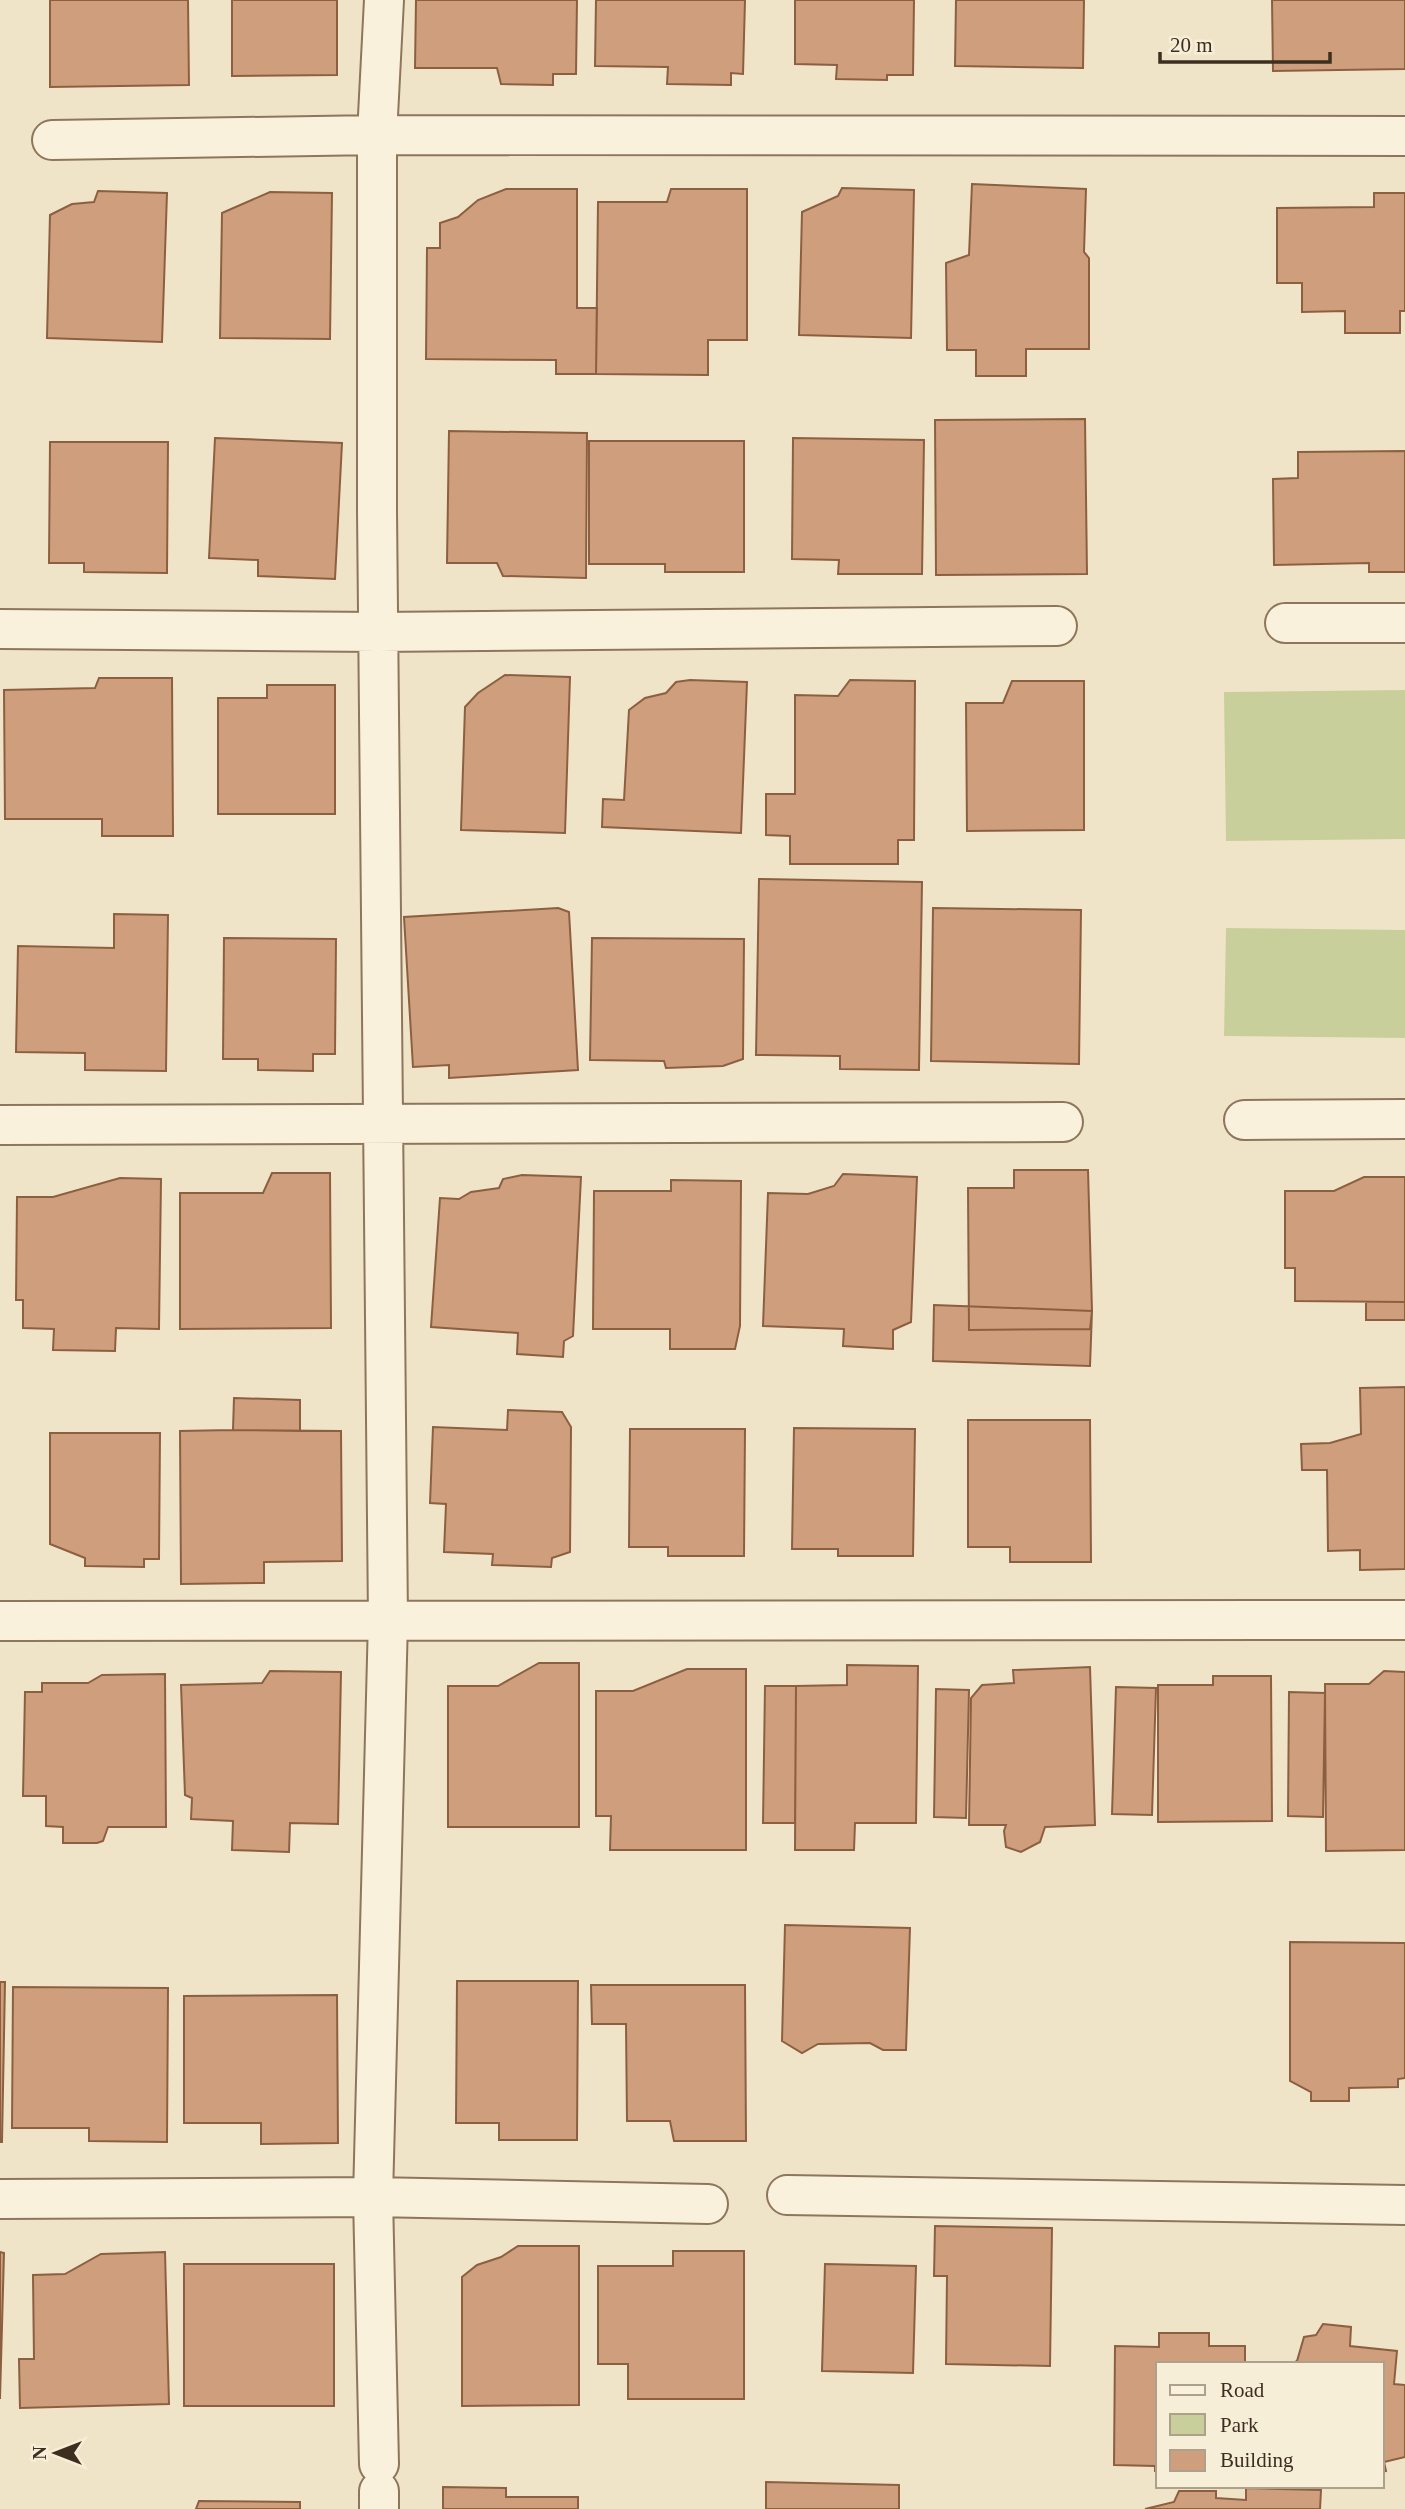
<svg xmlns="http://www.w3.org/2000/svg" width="1405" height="2509" viewBox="0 0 1405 2509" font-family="'Times New Roman',serif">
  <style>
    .green { fill: #c9cf9b }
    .building { fill: #cf9f7d; stroke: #8d5f41; stroke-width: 2 }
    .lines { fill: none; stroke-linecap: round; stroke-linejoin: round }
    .minor-casing { stroke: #8d765c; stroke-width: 42 }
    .minor { stroke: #faf1dc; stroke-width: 38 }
  </style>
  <rect width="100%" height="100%" fill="#f0e4c8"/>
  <path class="green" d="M 1405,690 L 1405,839 L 1226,841 L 1224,692 Z
    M 1226,928 L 1405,930 L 1405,1038 L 1224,1036 Z"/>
  <path class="building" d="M 50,0 L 188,0 L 189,85 L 50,87 Z
    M 232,0 L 337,0 L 337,75 L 232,76 Z
    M 416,0 L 577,0 L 576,74 L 553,74 L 553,85 L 501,84 L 497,68 L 415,68 Z
    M 596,0 L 745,0 L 743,74 L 731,73 L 731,85 L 667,84 L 668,67 L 595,66 Z
    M 795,0 L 914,0 L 913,75 L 887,75 L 887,80 L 836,79 L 837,65 L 795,64 Z
    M 956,0 L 1084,0 L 1083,68 L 955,66 Z
    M 1272,0 L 1405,0 L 1405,69 L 1273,71 Z
    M 972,184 L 1086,189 L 1084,252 L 1089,258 L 1089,349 L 1026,349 L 1026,376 L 976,376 L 976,350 L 947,350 L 946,263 L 969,255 Z
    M 842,188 L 914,190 L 911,338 L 799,335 L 802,212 L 838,196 Z
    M 506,189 L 577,189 L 577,308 L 597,308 L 596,374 L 556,374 L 556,360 L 426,359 L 427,248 L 440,248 L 440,223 L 458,217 L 478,200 Z
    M 671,189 L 747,189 L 747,340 L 708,340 L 708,375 L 596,374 L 598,202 L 667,202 Z
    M 98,191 L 167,193 L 162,342 L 47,338 L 50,215 L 72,204 L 94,202 Z
    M 270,192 L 332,193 L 330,339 L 220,338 L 222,213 Z
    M 1374,193 L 1405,193 L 1405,311 L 1400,311 L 1400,333 L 1345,333 L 1345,311 L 1302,312 L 1302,283 L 1277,283 L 1277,208 L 1374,207 Z
    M 1085,419 L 1087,574 L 936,575 L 935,420 Z
    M 449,431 L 587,433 L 586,578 L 503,576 L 497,563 L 447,563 Z
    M 215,438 L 342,443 L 335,579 L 258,576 L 258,560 L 209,558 Z
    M 793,438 L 924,440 L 922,574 L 838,574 L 839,560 L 792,559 Z
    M 589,441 L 744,441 L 744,572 L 665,572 L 665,564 L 589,564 Z
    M 50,442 L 168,442 L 167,573 L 84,572 L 84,563 L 49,563 Z
    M 1405,451 L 1405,572 L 1369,572 L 1369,563 L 1274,565 L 1273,479 L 1298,478 L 1298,452 Z
    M 505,675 L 570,677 L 565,833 L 461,830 L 465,707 L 478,693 Z
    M 99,678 L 172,678 L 173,836 L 102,836 L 102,819 L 5,819 L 4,690 L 95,688 Z
    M 690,680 L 747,682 L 741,833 L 602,827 L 603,799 L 624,800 L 629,710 L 645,698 L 666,693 L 676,682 Z
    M 850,680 L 915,681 L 914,840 L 898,840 L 898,864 L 790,864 L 790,836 L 766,835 L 766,794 L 795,794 L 795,695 L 838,696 Z
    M 1012,681 L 1084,681 L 1084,830 L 967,831 L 966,703 L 1003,703 Z
    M 267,685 L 335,685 L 335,814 L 218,814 L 218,698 L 267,698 Z
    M 759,879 L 922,882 L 919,1070 L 840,1069 L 840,1056 L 756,1055 Z
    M 558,908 L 569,912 L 578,1070 L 449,1078 L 449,1065 L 413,1067 L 404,917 Z
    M 933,908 L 1081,910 L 1079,1064 L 931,1061 Z
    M 114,914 L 168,915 L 166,1071 L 85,1070 L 85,1053 L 16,1052 L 18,946 L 114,948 Z
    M 224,938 L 336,939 L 335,1054 L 313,1054 L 313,1071 L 258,1070 L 258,1059 L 223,1059 Z
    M 592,938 L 744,939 L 743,1059 L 723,1066 L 666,1068 L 664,1061 L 590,1060 Z
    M 1014,1170 L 1088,1170 L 1092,1311 L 1090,1329 L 969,1330 L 968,1188 L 1014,1188 Z
    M 272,1173 L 330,1173 L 331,1328 L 180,1329 L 180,1193 L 263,1193 Z
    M 843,1174 L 917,1177 L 911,1322 L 893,1330 L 893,1349 L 843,1346 L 844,1329 L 763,1326 L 768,1193 L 808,1194 L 834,1186 Z
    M 522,1175 L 581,1177 L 573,1336 L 564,1341 L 563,1357 L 517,1354 L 518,1333 L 431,1327 L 440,1198 L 459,1199 L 471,1192 L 499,1188 L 503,1179 Z
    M 1364,1177 L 1405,1177 L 1405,1302 L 1295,1301 L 1295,1268 L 1285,1268 L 1285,1191 L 1334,1191 Z
    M 120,1178 L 161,1179 L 159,1329 L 116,1328 L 115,1351 L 53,1350 L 54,1329 L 23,1328 L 23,1300 L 16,1300 L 17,1197 L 53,1197 Z
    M 671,1180 L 741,1181 L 740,1326 L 735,1349 L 670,1349 L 670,1329 L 593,1329 L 594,1191 L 671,1191 Z
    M 1366,1302 L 1405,1302 L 1405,1320 L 1366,1320 Z
    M 934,1305 L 1092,1311 L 1090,1366 L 933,1361 Z
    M 1405,1387 L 1405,1569 L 1360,1570 L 1360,1550 L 1328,1551 L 1327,1470 L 1302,1470 L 1301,1444 L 1330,1443 L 1361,1434 L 1360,1388 Z
    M 234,1398 L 300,1400 L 300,1431 L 233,1430 Z
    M 508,1410 L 562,1412 L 571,1427 L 570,1552 L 552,1558 L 551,1567 L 492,1565 L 493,1554 L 444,1552 L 446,1504 L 430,1503 L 433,1427 L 507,1430 Z
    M 968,1420 L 1090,1420 L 1091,1562 L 1010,1562 L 1010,1547 L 968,1547 Z
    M 794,1428 L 915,1429 L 913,1556 L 838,1556 L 838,1549 L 792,1549 Z
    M 630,1429 L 745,1429 L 744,1556 L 668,1556 L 668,1547 L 629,1547 Z
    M 233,1430 L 341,1431 L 342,1561 L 264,1562 L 264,1583 L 181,1584 L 180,1431 Z
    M 50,1433 L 160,1433 L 159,1559 L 144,1559 L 144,1567 L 85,1566 L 85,1558 L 50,1544 Z
    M 539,1663 L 579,1663 L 579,1827 L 448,1827 L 448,1686 L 498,1686 Z
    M 847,1665 L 918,1666 L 916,1823 L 855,1823 L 854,1850 L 795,1850 L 796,1686 L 847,1685 Z
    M 1090,1667 L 1095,1825 L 1045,1827 L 1040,1842 L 1021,1852 L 1006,1847 L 1004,1831 L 1006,1825 L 969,1825 L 971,1698 L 982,1685 L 1014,1683 L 1013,1670 Z
    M 687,1669 L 746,1669 L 746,1850 L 610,1850 L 611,1816 L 596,1816 L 596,1691 L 633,1691 Z
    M 270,1671 L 341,1672 L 338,1824 L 290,1823 L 289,1852 L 232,1850 L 233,1821 L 191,1819 L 192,1798 L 185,1795 L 181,1685 L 262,1683 Z
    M 1384,1671 L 1405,1672 L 1405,1850 L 1326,1851 L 1325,1684 L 1369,1684 Z
    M 165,1674 L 166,1827 L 108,1827 L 103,1841 L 97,1843 L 63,1843 L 63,1827 L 46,1826 L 46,1796 L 23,1796 L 25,1692 L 42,1692 L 42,1683 L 88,1683 L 102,1675 Z
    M 1213,1676 L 1271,1676 L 1272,1821 L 1158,1822 L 1158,1685 L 1213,1685 Z
    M 765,1686 L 796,1686 L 795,1823 L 763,1823 Z
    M 1116,1687 L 1156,1688 L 1152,1815 L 1112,1814 Z
    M 936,1689 L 969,1690 L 966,1818 L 934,1817 Z
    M 1289,1692 L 1325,1693 L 1323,1817 L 1288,1816 Z
    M 785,1925 L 910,1928 L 906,2050 L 883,2050 L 870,2043 L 818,2044 L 802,2053 L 782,2041 Z
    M 1290,1942 L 1405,1943 L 1405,2078 L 1398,2079 L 1398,2087 L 1349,2088 L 1349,2101 L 1311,2101 L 1311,2092 L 1290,2081 Z
    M 457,1981 L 578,1981 L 577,2140 L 499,2140 L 499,2123 L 456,2123 Z
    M 0,1982 L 5,1982 L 2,2142 L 0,2142 Z
    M 591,1985 L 745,1985 L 746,2141 L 674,2141 L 670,2121 L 627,2121 L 626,2024 L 592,2024 Z
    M 13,1987 L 168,1988 L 167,2142 L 89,2141 L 89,2128 L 12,2128 Z
    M 337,1995 L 338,2143 L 261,2144 L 261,2123 L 184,2123 L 184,1996 Z
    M 935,2226 L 1052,2228 L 1050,2366 L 946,2364 L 947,2276 L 934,2276 Z
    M 518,2246 L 579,2246 L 579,2405 L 462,2406 L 462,2277 L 477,2265 L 501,2257 Z
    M 673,2251 L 744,2251 L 744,2399 L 628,2399 L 628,2364 L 598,2364 L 598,2266 L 673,2266 Z
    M 0,2252 L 4,2253 L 0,2399 Z
    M 165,2252 L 169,2404 L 20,2408 L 19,2359 L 34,2359 L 33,2275 L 65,2274 L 101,2254 Z
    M 184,2264 L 334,2264 L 334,2406 L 184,2406 Z
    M 825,2264 L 916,2266 L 913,2373 L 822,2371 Z
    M 1323,2324 L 1351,2327 L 1350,2346 L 1397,2351 L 1394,2384 L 1405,2385 L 1405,2457 L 1384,2462 L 1386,2471 L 1382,2472 L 1382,2364 L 1291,2364 L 1297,2361 L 1304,2337 L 1316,2335 Z
    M 1159,2333 L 1209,2333 L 1209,2346 L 1245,2346 L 1245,2364 L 1158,2364 L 1158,2471 L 1155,2471 L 1155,2466 L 1114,2465 L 1115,2346 L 1159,2347 Z
    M 766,2482 L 899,2485 L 899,2509 L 766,2509 Z
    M 443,2487 L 506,2488 L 506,2497 L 578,2497 L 578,2509 L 443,2509 Z
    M 1246,2488 L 1321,2490 L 1320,2509 L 1145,2509 L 1174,2502 L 1179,2491 L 1216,2491 L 1216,2498 L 1246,2500 Z
    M 199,2501 L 300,2502 L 300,2509 L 196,2509 Z"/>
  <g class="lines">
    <defs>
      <path id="minor" d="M 52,140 L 377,135 L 1405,136
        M 1285,623 L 1405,623
        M 0,629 L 378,632 L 1057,626
        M 1244,1120 L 1405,1119
        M 0,1125 L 1063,1122
        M 0,1621 L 1405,1620
        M 787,2195 L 1405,2205
        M 0,2199 L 373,2197 L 708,2204
        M 379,2464 L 373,2197 L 388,1620 L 377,511 L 377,135 L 384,0
        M 379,2491 L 379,2509"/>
    </defs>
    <use href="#minor" class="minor-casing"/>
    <use href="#minor" class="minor"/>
  </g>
  <rect x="1156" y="2362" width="228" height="126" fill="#f7eed8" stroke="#ada18e" stroke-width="2"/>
  <rect x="1170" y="2385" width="35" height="10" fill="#faf1dc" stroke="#ada18e" stroke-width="2"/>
  <text x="1220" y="2397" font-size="21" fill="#3d2e20">Road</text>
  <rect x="1170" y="2414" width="35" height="21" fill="#c9cf9b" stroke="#ada18e" stroke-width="2"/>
  <text x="1220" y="2432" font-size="21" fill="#3d2e20">Park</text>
  <rect x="1170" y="2450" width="35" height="21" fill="#cf9f7d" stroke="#ada18e" stroke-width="2"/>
  <text x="1220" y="2467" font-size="21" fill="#3d2e20">Building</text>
  <g transform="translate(56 2453) rotate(270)" stroke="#f7eed8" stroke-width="5" paint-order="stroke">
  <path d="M0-5L12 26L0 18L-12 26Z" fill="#3d2e20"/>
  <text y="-10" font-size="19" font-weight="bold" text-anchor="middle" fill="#3d2e20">N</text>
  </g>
  <path d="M1160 52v10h170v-10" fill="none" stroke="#3d2e20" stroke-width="3.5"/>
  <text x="1170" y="52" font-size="21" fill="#3d2e20" stroke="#f7eed8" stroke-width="5" paint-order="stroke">20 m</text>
</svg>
